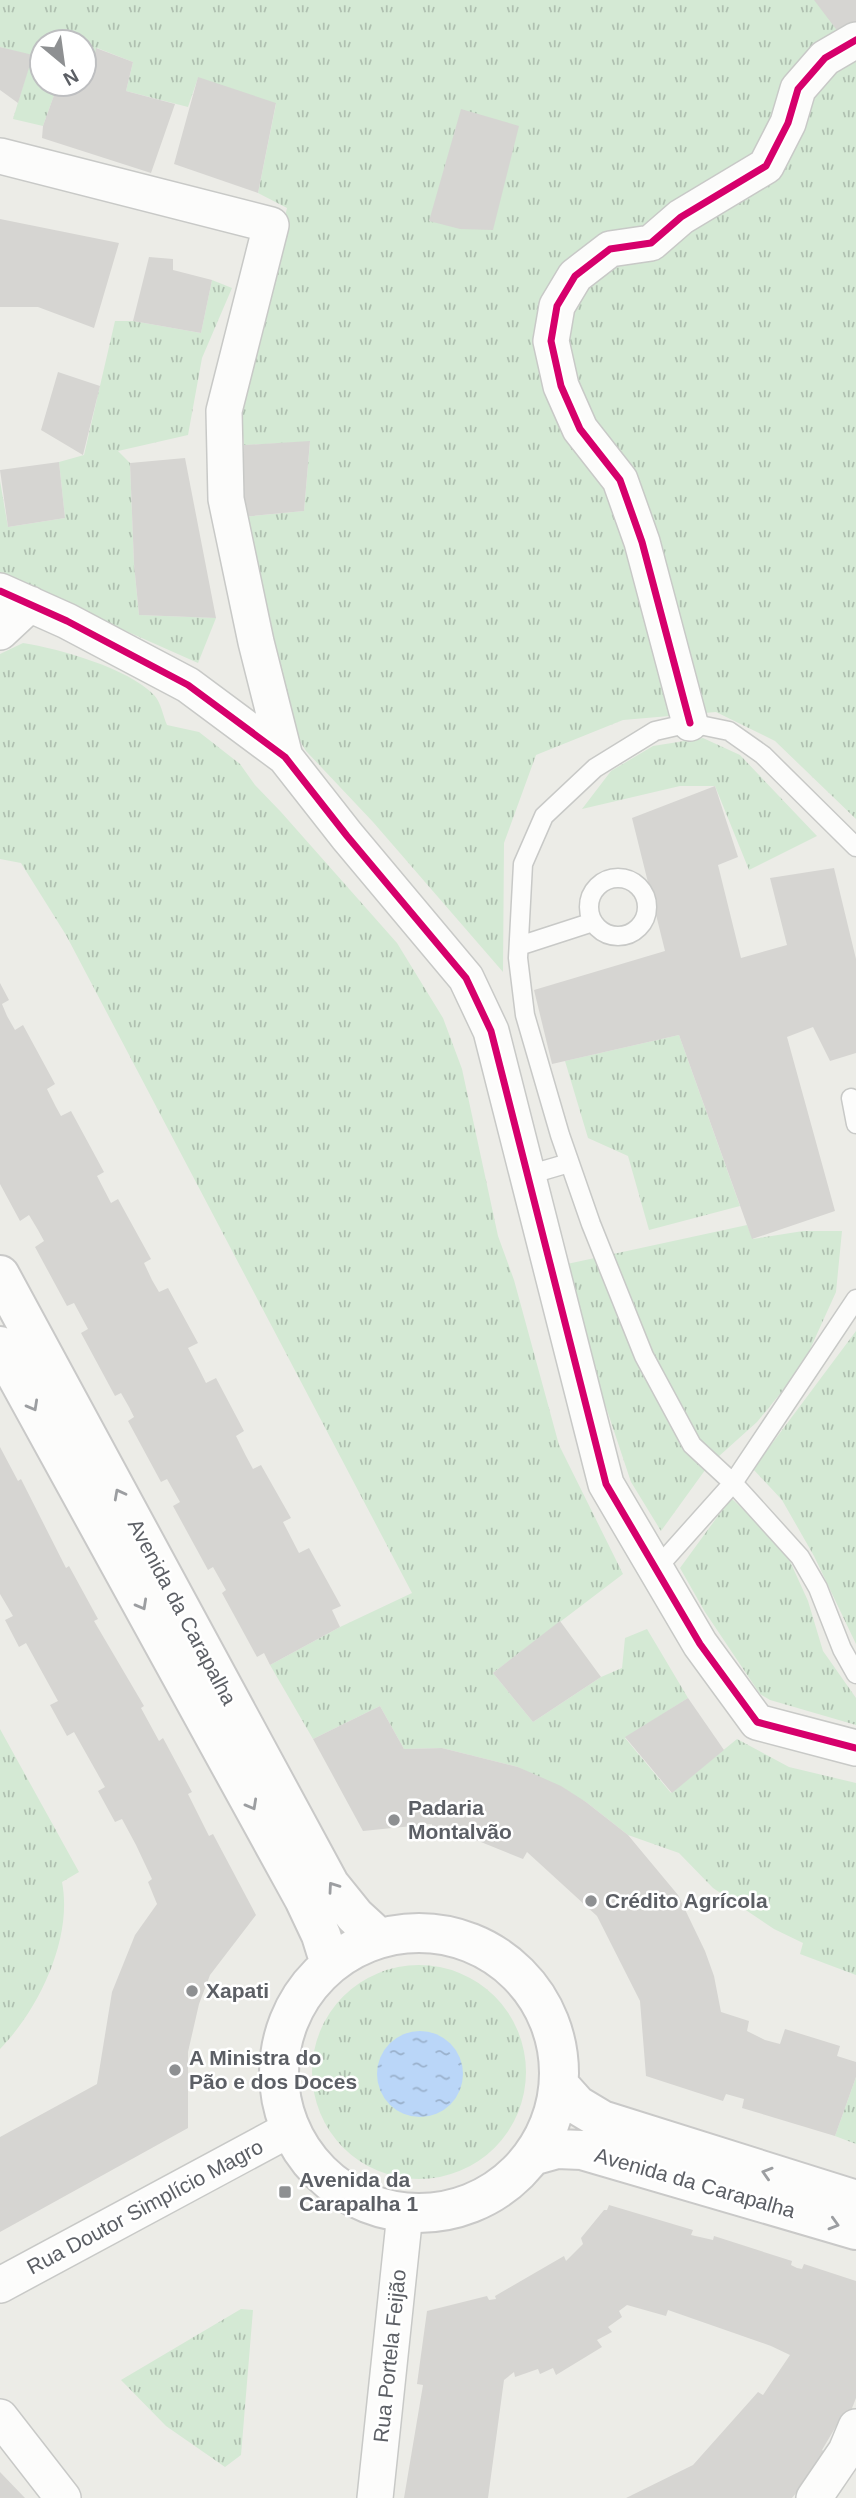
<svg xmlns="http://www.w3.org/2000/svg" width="856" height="2498" viewBox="0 0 856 2498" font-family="Helvetica,sans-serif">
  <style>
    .grass { fill: url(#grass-tufts) }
    .water { fill: url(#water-ripples) }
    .building { fill: #d6d5d2 }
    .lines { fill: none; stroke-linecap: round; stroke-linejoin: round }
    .service-casing { stroke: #c8c9c7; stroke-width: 21 }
    .minor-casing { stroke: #c8c9c7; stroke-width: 38 }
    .secondary-casing { stroke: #c9c9c8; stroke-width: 42 }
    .service { stroke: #fcfcfb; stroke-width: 18 }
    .minor { stroke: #fcfcfb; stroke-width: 35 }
    .secondary { stroke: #fcfcfb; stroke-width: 38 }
    .cycleway-casing { stroke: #fff; stroke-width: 11 }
    .cycleway { stroke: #d6006c; stroke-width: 7 }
    .oneway { stroke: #9c9ea1 }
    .poi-dot { fill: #8e9092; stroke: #fff; stroke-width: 2.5 }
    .labels { text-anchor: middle; stroke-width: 5; stroke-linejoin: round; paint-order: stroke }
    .street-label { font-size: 21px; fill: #5c5f65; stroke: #fff }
    .poi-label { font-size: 21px; font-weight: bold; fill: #5c5f65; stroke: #fff; text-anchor: start }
  </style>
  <defs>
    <pattern id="grass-tufts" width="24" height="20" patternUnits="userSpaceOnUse" patternTransform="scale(1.75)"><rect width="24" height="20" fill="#d4e9d4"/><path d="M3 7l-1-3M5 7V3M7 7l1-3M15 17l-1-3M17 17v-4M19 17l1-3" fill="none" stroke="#afc0b0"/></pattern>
    <pattern id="water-ripples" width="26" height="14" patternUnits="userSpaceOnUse" patternTransform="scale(1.75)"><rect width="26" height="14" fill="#bad6f8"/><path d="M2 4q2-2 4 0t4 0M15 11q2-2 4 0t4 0" fill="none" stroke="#9ab1cc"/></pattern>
  </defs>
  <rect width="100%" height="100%" fill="#ecece7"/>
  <path class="grass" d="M 0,0 L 856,0 L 856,819 L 775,741 L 716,712 L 623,720 L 536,755 L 504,843 L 503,972 L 373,822 L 306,751 L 289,723 L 242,517 L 304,511 L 310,442 L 244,445 L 240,406 L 287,208 L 258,193 L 276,104 L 198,78 L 188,107 L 126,91 L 133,62 L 97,48 L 93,65 L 84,62 L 84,42 L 42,42 L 42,84 L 58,84 L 43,126 L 13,119 L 32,56 L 0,47 Z
    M 212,280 L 232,288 L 202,358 L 188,435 L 118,451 L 130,463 L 134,564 L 139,615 L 216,618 L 198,663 L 0,575 L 0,481 L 8,527 L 65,518 L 59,462 L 84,455 L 115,321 L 133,321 L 201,333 Z
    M 23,643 C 60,649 128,668 154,695 C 161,702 163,716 167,725 L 199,732 L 240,764 L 255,785 L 281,812 L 397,943 L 443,1018 L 462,1069 L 498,1236 L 514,1280 L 559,1445 L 623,1574 L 493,1673 L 533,1722 L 601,1677 L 622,1668 L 625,1638 L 647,1629 L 688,1698 L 625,1738 L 671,1793 L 737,1739 L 789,1767 L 856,1783 L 856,1975 L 800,1954 L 803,1943 L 774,1929 L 713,1888 L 679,1853 L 628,1835 L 586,1802 L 518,1767 L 442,1748 L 404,1749 L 380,1706 L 313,1739 L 270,1665 L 340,1627 L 412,1593 L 66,935 L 21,863 L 0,859 L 0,654 Z
    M 703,738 L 740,755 L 817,836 L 749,870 L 715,786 L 680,786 L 582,809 L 611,771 L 653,746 Z
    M 679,1035 L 740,1206 L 649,1230 L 628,1156 L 588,1138 L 565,1061 Z
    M 747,1225 L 753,1239 L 803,1231 L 842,1231 L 836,1292 L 802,1367 L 757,1422 L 708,1466 L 661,1531 L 631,1482 L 603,1398 L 567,1264 Z
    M 856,1331 L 856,1644 L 814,1556 L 782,1500 L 753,1469 Z
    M 731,1498 L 784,1548 L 808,1601 L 823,1651 L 856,1698 L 856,1725 L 770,1700 L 760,1694 L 705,1612 L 680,1568 Z
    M 0,1729 L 79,1872 L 62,1882 C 73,1938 39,2009 0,2049 Z
    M312 2072a107 107 0 1 1 214 0a107 107 0 1 1-214 0Z
    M 856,2077 L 856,2144 L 835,2136 Z
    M 241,2309 L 253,2310 L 241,2455 L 225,2467 L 166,2426 L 121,2380 Z"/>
  <path class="water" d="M377 2074a43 43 0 1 1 86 0a43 43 0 1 1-86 0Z"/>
  <path class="building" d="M 814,0 L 856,0 L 856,26 L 842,37 Z
    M 0,47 L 33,55 L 18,103 L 0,90 Z
    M 96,48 L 133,62 L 126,91 L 175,104 L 151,173 L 42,138 L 43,126 L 58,84 L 84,84 L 84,62 L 93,65 Z
    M 198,77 L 276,103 L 258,193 L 174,164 Z
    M 461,109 L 519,126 L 493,230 L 460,229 L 429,221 Z
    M 0,219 L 119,243 L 94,328 L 38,307 L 0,307 Z
    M 149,257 L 173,259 L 173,270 L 212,280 L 201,333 L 133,321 Z
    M 58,372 L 100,386 L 83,455 L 41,430 Z
    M 310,441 L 304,511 L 242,517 L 244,445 Z
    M 185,458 L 216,618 L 139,615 L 134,564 L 130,463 Z
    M 59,462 L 65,518 L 8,527 L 0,470 Z
    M 715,786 L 738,857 L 718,865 L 741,958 L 787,945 L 770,878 L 834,868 L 856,959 L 856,1053 L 830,1061 L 813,1027 L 787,1037 L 835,1211 L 752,1239 L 679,1035 L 552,1064 L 534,990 L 665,951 L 632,818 Z
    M 0,983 L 9,1000 L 2,1004 L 7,1016 L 15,1030 L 23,1025 L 55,1084 L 47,1089 L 56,1107 L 61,1116 L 71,1111 L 104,1172 L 97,1176 L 111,1203 L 118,1199 L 151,1259 L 144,1263 L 152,1280 L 159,1292 L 168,1288 L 198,1343 L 188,1348 L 199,1369 L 206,1383 L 216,1378 L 244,1431 L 236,1436 L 246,1456 L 253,1469 L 261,1465 L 291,1518 L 283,1522 L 299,1553 L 309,1548 L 341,1606 L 332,1610 L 340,1627 L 270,1665 L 264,1653 L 257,1657 L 222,1593 L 226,1590 L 213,1567 L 208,1570 L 173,1506 L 180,1502 L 167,1479 L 161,1482 L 128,1421 L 134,1417 L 129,1407 L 121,1393 L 115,1396 L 81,1333 L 88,1329 L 74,1303 L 67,1306 L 35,1247 L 44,1241 L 38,1230 L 29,1215 L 20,1221 L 0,1184 Z
    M 0,1447 L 18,1481 L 21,1479 L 66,1568 L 69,1566 L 98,1619 L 94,1621 L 144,1706 L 141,1708 L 159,1741 L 163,1738 L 192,1792 L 188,1794 L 209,1836 L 213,1834 L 256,1915 L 210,1975 L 199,2004 L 188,2052 L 188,2128 L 0,2232 L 0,2137 L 97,2084 L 112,1992 L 135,1935 L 157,1904 L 148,1882 L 152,1879 L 136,1845 L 122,1819 L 115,1822 L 98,1791 L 105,1787 L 74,1732 L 67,1736 L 50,1705 L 58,1701 L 26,1643 L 19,1647 L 5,1620 L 13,1616 L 0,1594 Z
    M 560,1621 L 601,1677 L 533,1722 L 493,1673 Z
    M 688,1698 L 724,1750 L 672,1793 L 625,1737 Z
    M 380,1706 L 404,1749 L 442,1748 L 518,1767 L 561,1786 L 586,1802 L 628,1835 L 678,1895 L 705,1951 L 714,1976 L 721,2012 L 749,2021 L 747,2031 L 765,2040 L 780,2044 L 785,2029 L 840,2046 L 837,2056 L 856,2062 L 856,2077 L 835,2136 L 742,2108 L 744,2099 L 726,2094 L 723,2101 L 646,2076 L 640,2001 L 597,1916 L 527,1852 L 523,1859 L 476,1840 L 432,1829 L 432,1824 L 363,1831 L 313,1739 Z
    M 609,2205 L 693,2230 L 691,2235 L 713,2240 L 714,2236 L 792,2261 L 791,2265 L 797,2268 L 802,2269 L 804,2264 L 856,2281 L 856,2398 L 845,2426 L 838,2423 L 822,2450 L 828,2454 L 792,2498 L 626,2498 L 693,2465 L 758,2392 L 763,2395 L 790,2355 L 771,2346 L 668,2310 L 666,2316 L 627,2305 L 619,2311 L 622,2317 L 608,2327 L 612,2332 L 597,2340 L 602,2347 L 556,2375 L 553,2368 L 540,2374 L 538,2369 L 515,2377 L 514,2372 L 504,2380 L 488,2498 L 404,2498 L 423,2385 L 417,2384 L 427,2311 L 487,2296 L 489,2300 L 496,2299 L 495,2296 L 564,2256 L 566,2261 L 583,2244 L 581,2238 L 604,2210 L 607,2210 Z
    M 0,2472 L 25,2498 L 0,2498 Z"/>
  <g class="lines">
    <defs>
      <path id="service" d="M 856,847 L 763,755 L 729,731 L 690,723 L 655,731 L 595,768 L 544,816 L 523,864 L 518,958 L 525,1015 L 560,1135 L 591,1224 L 644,1356 L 692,1445 L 733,1483 L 800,1557 L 818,1588 L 842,1649 L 856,1674
        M589 907a29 29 0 1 1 58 0a29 29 0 1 1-58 0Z
        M 519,946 L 593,922
        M 851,1098 L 856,1124
        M 528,1175 L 569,1163
        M 657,1568 L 733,1483 L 856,1299"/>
      <path id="minor" d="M 0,156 L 271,225 L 224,411 L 226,499 L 256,642 L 285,757
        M 0,591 L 67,621 L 188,685 L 285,757 L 347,836 L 466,978 L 491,1031 L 606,1484 L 700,1644 L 757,1722 L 856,1748
        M 0,632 L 30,604
        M 690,723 L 642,542 L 620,480 L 580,429 L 561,386 L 551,341 L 557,306 L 575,276 L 610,249 L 651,243 L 681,217 L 766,166 L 788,123 L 798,89 L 825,58 L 856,40
        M 0,2285 L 290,2129
        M 0,2417 L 63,2498
        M 375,2498 L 405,2213
        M 814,2498 L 846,2451 L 856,2427"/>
      <path id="secondary" d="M 0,1275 L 330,1885 L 355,1916 L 379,1938
        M 0,1346 L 304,1899 L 321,1935 L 330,1964
        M279 2073a140 140 0 1 1 280 0a140 140 0 1 1-280 0Z
        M 560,2086 L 577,2105 L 602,2120 L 856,2200
        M 532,2156 L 557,2149 L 582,2150 L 856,2230"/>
    </defs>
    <use href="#service" class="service-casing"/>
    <use href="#minor" class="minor-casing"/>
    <use href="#secondary" class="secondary-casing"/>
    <use href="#service" class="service"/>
    <use href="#minor" class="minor"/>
    <use href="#secondary" class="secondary"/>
    <defs>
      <path id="cycleway" d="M 0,591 L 67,621 L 188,685 L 285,757 L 347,836 L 466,978 L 491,1031 L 606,1484 L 700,1644 L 757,1722 L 856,1748
        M 690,723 L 642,542 L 620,480 L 580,429 L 561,386 L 551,341 L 557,306 L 575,276 L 610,249 L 651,243 L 681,217 L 766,166 L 788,123 L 798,89 L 825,58 L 856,40"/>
    </defs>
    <use href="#cycleway" class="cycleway-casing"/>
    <use href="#cycleway" class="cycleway"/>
  </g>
  <defs><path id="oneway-chevron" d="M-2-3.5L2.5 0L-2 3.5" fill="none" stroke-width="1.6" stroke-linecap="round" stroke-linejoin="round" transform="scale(1.75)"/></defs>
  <g class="oneway">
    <use href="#oneway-chevron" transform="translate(33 1406) rotate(61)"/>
    <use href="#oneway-chevron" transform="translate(119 1494) rotate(-118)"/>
    <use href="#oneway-chevron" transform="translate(142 1605) rotate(61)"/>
    <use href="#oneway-chevron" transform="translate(252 1805) rotate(61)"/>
    <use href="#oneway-chevron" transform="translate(333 1887) rotate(-125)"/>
    <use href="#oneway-chevron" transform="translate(767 2173) rotate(-163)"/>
    <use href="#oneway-chevron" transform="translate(834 2224) rotate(16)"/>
  </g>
  <g class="poi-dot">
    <circle cx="394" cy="1820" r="7"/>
    <circle cx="591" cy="1901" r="7"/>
    <circle cx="192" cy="1991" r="7"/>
    <circle cx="175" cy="2070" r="7"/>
    <rect x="278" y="2185" width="14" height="14" rx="3.5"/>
  </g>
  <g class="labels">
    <g class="street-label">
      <text transform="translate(182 1612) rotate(62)" y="7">Avenida da Carapalha</text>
      <text transform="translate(695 2183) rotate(16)" y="7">Avenida da Carapalha</text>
      <text transform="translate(145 2207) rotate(-28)" y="7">Rua Doutor Simplício Magro</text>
      <text transform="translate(390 2356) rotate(-84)" y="7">Rua Portela Feijão</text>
    </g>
    <g class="poi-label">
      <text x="408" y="1815">Padaria<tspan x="408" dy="24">Montalvão</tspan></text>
      <text x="605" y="1908">Crédito Agrícola</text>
      <text x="206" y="1998">Xapati</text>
      <text x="189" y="2065">A Ministra do<tspan x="189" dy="24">Pão e dos Doces</tspan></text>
      <text x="299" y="2187">Avenida da<tspan x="299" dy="24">Carapalha 1</tspan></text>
    </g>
  </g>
  <g transform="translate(63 63) rotate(151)"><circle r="33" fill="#ffffff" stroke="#bebfc1" stroke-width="2"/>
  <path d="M0-5L12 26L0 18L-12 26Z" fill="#8e9092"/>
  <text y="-10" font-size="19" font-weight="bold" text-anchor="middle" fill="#5c5f65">N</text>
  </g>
</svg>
